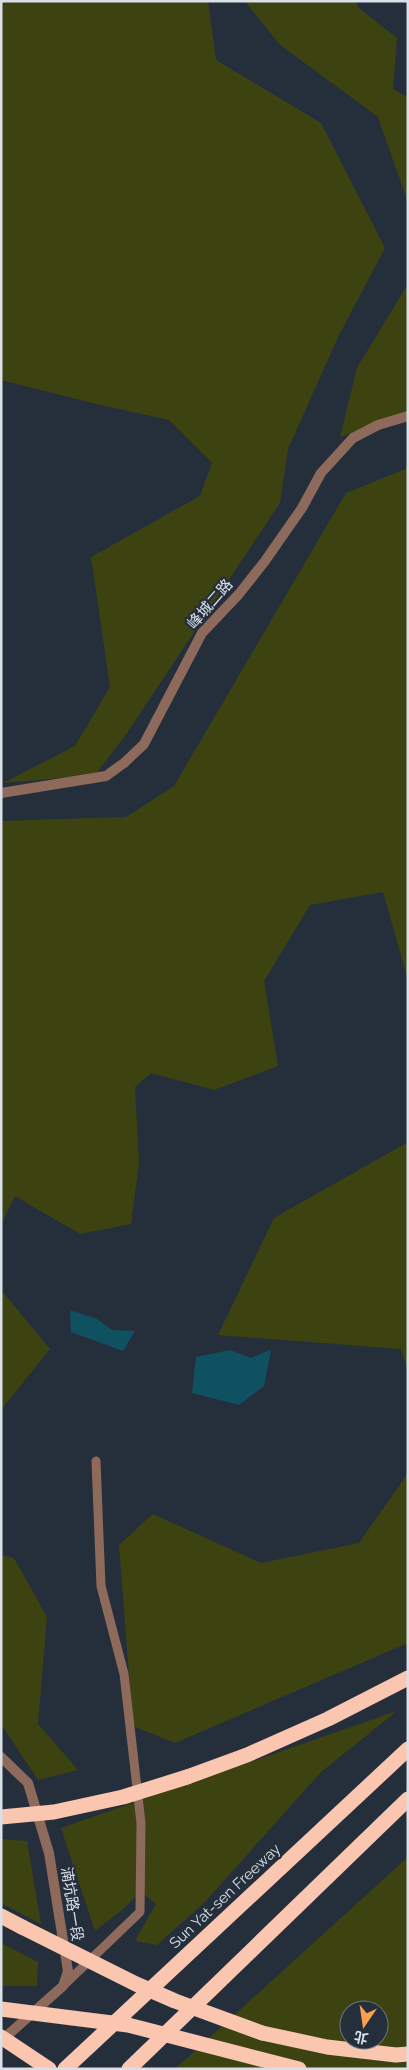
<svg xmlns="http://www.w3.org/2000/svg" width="409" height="2070" viewBox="0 0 409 2070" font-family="Raleway,'Noto Sans TC',sans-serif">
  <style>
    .green { fill: #3d4310; fill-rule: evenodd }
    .water { fill: #105161 }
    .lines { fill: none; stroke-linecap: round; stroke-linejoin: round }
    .service { stroke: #8d6a5b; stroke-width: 9 }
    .minor { stroke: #8d6a5b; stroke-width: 10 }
    .motorway { stroke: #fac6af; stroke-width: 15 }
    .motorway-bridge { stroke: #fac6af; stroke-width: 15 }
    .labels { text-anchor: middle; stroke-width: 4.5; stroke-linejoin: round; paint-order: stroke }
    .street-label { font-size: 15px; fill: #d9e0e8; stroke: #252f3b }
  </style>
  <rect width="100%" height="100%" fill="#252f3b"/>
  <path class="green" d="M 1,1 L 208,1 L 216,60 L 321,123 L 385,248 L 339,335 L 288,449 L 280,503 L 127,733 L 95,775 L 3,783 L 75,746 L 110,687 L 91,557 L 200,496 L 212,463 L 169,420 L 96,404 L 1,380 Z
    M 245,1 L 355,1 L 359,8 L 397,38 L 393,89 L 408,98 L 408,203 L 378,117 L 279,44 Z
    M 408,284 L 408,415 L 340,437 L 357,368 Z
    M 408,468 L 408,980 L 383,892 L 310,905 L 264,981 L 278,1066 L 214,1090 L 151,1073 L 135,1087 L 139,1162 L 131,1224 L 80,1234 L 15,1196 L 1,1225 L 1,821 L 126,817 L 174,786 L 346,493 Z
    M 408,1142 L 408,1372 L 401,1349 L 218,1335 L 274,1218 Z
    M 1,1290 L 50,1349 L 1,1410 Z
    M 408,1473 L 408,1643 L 175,1743 L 133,1726 L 119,1545 L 153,1514 L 261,1563 L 359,1543 Z
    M 1,1555 L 14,1558 L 47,1617 L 38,1724 L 78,1770 L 38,1780 L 1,1724 Z
    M 397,1711 L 321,1772 L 205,1902 L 157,1945 L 135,1941 L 156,1904 L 141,1892 L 123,1909 L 95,1931 L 61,1828 Z
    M 1,1839 L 27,1841 L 41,1924 L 1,1903 Z
    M 408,1857 L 408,2069 L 175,2069 ZM 349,2010 L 379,2010 L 379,2040 L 349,2040 Z
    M 1,1943 L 38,1962 L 37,1986 L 1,1986 Z"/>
  <path class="water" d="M 70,1310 L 97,1319 L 112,1330 L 135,1331 L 123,1351 L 71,1332 Z
    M 230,1350 L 251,1358 L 271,1350 L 264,1386 L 239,1405 L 192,1393 L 196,1357 Z"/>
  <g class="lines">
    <path class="service" d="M 63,1986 L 140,1912 L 141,1823 L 124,1674 L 101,1586 L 96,1461"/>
    <path class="minor" d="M 1,793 L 106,776 L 124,763 L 144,744 L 202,633 L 239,594 L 265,561 L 302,508 L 321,473 L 353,438 L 378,425 L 408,416
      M 1,1757 L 28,1783 L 49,1853 L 68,1971 L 63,1986 L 1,2041"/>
    <path class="motorway" d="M 187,1777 L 247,1755 L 328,1719 L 408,1678
      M 1,1916 L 22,1927
      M 262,2033 L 327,2047 L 396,2055 L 408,2054
      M 65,2069 L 408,1749
      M 129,2069 L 408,1799"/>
    <path class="motorway-bridge" d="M 1,1817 L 54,1812 L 123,1797 L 187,1777
      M 22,1927 L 136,1984 L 175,2001 L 262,2033
      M 1,2009 L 128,2025 L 299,2069
      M 1,2037 L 49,2069"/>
  </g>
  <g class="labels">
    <g class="street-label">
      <text transform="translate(210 604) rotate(-49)" y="5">峰城二路</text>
      <text transform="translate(225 1896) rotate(-43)" y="5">Sun Yat-sen Freeway</text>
      <text transform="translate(72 1904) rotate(81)" y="5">湳坑路一段</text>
    </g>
  </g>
  <rect width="409" height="2070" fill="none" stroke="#d9e0e8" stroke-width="5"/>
  <g transform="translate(364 2025) rotate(193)"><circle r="24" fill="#252f3b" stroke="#6d7680"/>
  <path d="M0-4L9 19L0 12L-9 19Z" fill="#fa9f4f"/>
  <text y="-8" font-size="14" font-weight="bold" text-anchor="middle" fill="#d9e0e8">北</text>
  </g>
</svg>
